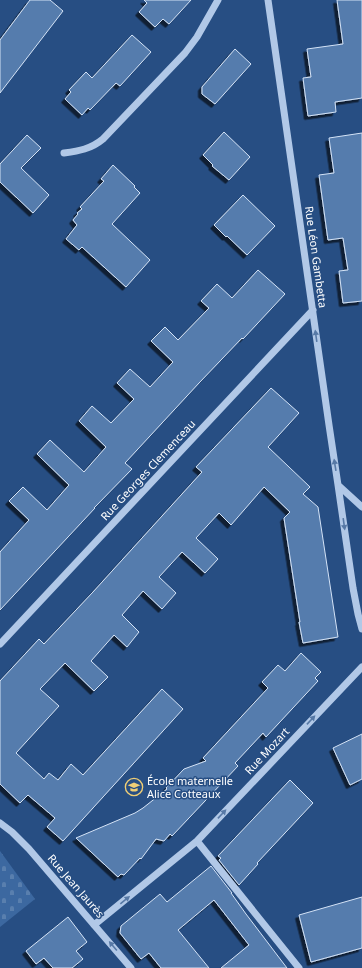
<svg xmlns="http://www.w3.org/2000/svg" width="362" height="968" viewBox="0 0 362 968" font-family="'Noto Sans',sans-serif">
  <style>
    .cemetery { fill: url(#cemetery-stones) }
    .building { fill: #547bad; stroke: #d4e3f6; filter: url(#shadow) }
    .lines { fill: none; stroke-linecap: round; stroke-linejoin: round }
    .minor { stroke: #b1c8e7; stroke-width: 7 }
    .oneway { fill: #5779a6 }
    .labels { text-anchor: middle; stroke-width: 3; stroke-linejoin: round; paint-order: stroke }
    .street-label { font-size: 11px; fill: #fff; stroke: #274e83 }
    .poi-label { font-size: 11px; fill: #fff; stroke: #274e83; text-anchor: start }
  </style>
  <defs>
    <pattern id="cemetery-stones" width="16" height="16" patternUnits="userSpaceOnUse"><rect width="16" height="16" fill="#3c68a0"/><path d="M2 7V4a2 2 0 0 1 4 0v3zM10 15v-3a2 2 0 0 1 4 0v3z" fill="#597fae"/></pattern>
    <filter id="shadow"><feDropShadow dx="-3.5" dy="3.5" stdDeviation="0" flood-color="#0009"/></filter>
  </defs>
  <rect width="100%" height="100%" fill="#274e83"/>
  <path class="cemetery" d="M 0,851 L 35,899 L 0,927 Z"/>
  <path class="building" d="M 30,0 L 50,0 L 63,11 L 0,93 L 0,40 Z
    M 144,0 L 191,0 L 169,24 L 163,19 L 155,27 L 139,12 L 147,3 Z
    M 337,0 L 362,0 L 362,98 L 335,102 L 336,112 L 308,116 L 303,78 L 311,77 L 307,49 L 343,44 Z
    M 132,35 L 151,52 L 120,86 L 116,83 L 90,110 L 88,108 L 82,115 L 65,99 L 71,92 L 69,90 L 86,72 L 92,78 Z
    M 235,49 L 251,64 L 215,104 L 202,94 L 202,87 Z
    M 224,132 L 250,157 L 229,180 L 212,166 L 213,165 L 203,155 Z
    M 362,133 L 362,301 L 343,303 L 339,271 L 348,270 L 343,238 L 328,240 L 319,175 L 334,173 L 329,138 Z
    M 27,135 L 41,148 L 21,168 L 49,195 L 33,213 L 0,182 L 0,164 Z
    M 113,165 L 135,186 L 134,187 L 140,193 L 112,224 L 150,260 L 126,287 L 82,247 L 79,250 L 66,239 L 77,225 L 73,220 L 78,214 L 77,213 L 82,209 L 80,207 L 104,181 L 101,179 Z
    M 243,195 L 275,226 L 247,255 L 227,236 L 226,237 L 214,225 Z
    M 258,270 L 285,294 L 243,339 L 242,338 L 199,383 L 125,463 L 132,469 L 94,508 L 95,508 L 0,610 L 0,552 L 29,520 L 9,501 L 23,487 L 47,510 L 69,485 L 37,454 L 50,440 L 84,472 L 106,447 L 79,421 L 92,406 L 111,423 L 134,399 L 117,383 L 130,369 L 150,387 L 173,362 L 151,341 L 165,327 L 178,340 L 209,308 L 201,301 L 217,284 L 232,298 Z
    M 271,388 L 299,413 L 268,447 L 310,487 L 303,494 L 318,507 L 338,637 L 303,643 L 299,622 L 300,622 L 284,518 L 290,512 L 264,487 L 231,525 L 219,513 L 196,538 L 218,559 L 205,573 L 182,552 L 159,577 L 176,593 L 162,609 L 143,591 L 122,615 L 139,632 L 127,647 L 114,635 L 91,661 L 108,677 L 94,691 L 65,663 L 40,689 L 59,706 L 16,753 L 44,779 L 49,773 L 58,780 L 71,764 L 83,775 L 162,689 L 183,709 L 63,841 L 47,827 L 55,818 L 28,795 L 20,803 L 0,784 L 0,681 L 39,639 L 44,644 L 93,592 L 202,472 L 196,467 Z
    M 301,653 L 321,672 L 315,678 L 318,681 L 266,737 L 263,733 L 235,763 L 238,766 L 172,836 L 170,834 L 164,841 L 156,839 L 141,859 L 140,858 L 124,875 L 121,874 L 118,877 L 76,838 L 135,813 L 143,808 L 167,789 L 166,788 L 184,769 L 206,761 L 203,758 L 268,688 L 262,682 L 278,665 L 285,671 Z
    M 362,734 L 362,779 L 350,785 L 333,748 Z
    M 290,780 L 313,803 L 257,863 L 258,864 L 239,885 L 219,860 L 221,858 L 218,856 Z
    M 211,866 L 232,893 L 231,893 L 246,914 L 287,968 L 221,968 L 249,945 L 214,900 L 178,930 L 209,968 L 161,968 L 149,953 L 141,959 L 120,933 L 121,926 L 160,894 L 167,902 Z
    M 362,897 L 362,948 L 311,962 L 299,915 Z
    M 68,917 L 87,942 L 76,951 L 83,959 L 72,968 L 53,968 L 44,958 L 36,964 L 26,951 Z"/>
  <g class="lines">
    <path class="minor" d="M 268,0 L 329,425 L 338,485 L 362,507
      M 64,153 C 79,151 91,149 103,139 L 185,53 L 197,37 L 218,0
      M 338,485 L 353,588 L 358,614 L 362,629
      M 0,644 L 313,310
      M 0,823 L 12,832 L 29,849 L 131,968
      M 197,841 L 299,968
      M 94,925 L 197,841 L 362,667"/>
  </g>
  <defs><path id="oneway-solid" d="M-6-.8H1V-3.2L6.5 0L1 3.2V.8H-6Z"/></defs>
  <g class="oneway">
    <use href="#oneway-solid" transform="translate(316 336) rotate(-98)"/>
    <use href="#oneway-solid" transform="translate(335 465) rotate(-99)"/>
    <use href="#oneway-solid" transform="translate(344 524) rotate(82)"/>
    <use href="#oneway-solid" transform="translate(311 720) rotate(-47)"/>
    <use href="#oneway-solid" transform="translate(222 814) rotate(-47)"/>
    <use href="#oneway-solid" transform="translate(125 900) rotate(-39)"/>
    <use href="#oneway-solid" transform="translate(113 946) rotate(-130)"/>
  </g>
  <defs>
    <symbol id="school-ring" viewBox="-11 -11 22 22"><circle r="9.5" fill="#274e83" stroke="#efce76" stroke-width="1.5"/><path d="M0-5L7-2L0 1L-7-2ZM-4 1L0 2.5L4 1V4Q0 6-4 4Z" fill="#efce76"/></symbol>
  </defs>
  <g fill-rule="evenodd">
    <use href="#school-ring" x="124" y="777" width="20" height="20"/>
  </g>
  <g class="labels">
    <g class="street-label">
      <text transform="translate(316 257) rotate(82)" y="4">Rue Léon Gambetta</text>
      <text transform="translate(148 470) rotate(-47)" y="4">Rue Georges Clemenceau</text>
      <text transform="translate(267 751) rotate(-47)" y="4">Rue Mozart</text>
      <text transform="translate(76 886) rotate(49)" y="4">Rue Jean Jaurès</text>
    </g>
    <g class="poi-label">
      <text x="147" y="785">École maternelle<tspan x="147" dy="13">Alice Cotteaux</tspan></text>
    </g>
  </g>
</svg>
